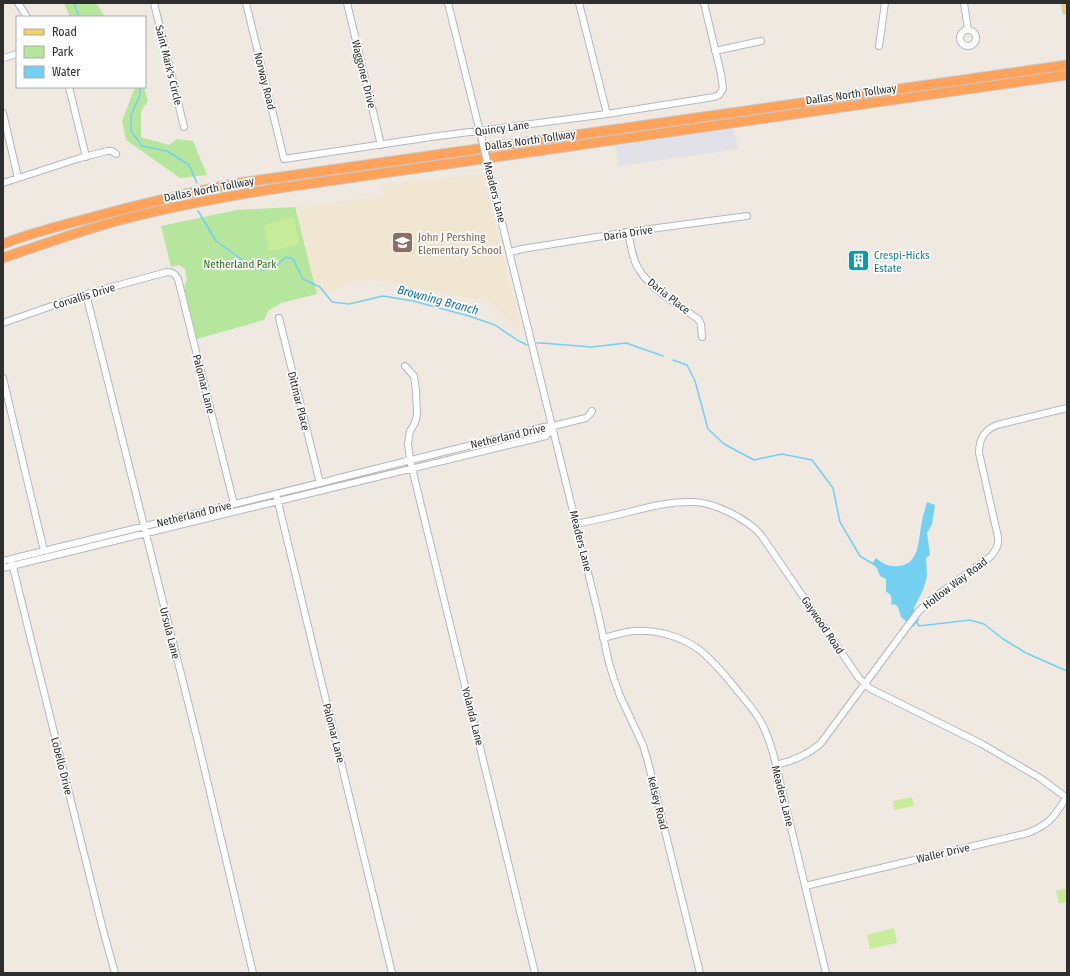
<svg xmlns="http://www.w3.org/2000/svg" width="1070" height="976" viewBox="0 0 1070 976" font-family="'Fira Sans Condensed',sans-serif">
  <style>
    .industrial { fill: #e3e1e8 }
    .education { fill: #f0e6d1 }
    .green { fill: #b6e59e }
    .pitch { fill: #c9ec9a }
    .water { fill: #75cff0 }
    .lines { fill: none; stroke-linecap: round; stroke-linejoin: round }
    .stream { stroke: #75cff0; stroke-width: 1.5 }
    .minor-casing { stroke: #b4b7c1; stroke-width: 8 }
    .major-casing { stroke: #c9c9c9; stroke-width: 10 }
    .highway-casing { stroke: #c9c9c9; stroke-width: 11 }
    .minor { stroke: #fff; stroke-width: 6 }
    .major { stroke: #f2d163; stroke-width: 8 }
    .highway { stroke: #ffa35c; stroke-width: 9 }
    .minor-bridge-casing { stroke: #b4b7c1; stroke-width: 8; stroke-linecap: butt }
    .minor-bridge { stroke: #fff; stroke-width: 6 }
    .labels { text-anchor: middle; stroke-width: 3.5; stroke-linejoin: round; paint-order: stroke }
    .street-label { font-size: 11px; fill: #2e2e2e; stroke: #fff }
    .education-label { font-size: 11px; fill: #785e54; stroke: #fff; text-anchor: start }
    .culture-label { font-size: 11px; fill: #0d838f; stroke: #fff; text-anchor: start }
    .park-label { font-size: 11px; fill: #2c6e1b; stroke: #fff }
    .water-label { font-size: 12px; font-style: italic; fill: #0d6fa3; stroke: #fff }
  </style>
  <rect width="100%" height="100%" fill="#efe9e1"/>
  <path class="industrial" d="M 733,128 L 739,149 L 619,166 L 616,146 Z"/>
  <path class="education" d="M 482,174 L 522,333 L 486,298 L 475,300 L 370,279 L 317,294 L 295,207 L 385,196 L 383,184 Z"/>
  <path class="green" d="M 64,3 L 96,3 L 105,17 L 70,17 Z
    M 135,87 L 144,87 L 148,101 L 141,111 L 141,137 L 169,145 L 177,139 L 193,141 L 207,175 L 180,178 L 126,140 L 122,121 Z
    M 295,207 L 317,294 L 281,303 L 268,311 L 264,320 L 197,339 L 184,287 L 187,279 L 185,269 L 179,265 L 171,267 L 161,226 L 237,210 Z"/>
  <path class="pitch" d="M 293,217 L 300,244 L 270,251 L 264,225 Z
    M 912,797 L 914,806 L 894,810 L 893,801 Z
    M 1067,888 L 1067,902 L 1059,904 L 1056,891 Z
    M 894,928 L 897,943 L 870,949 L 867,935 Z"/>
  <path class="water" d="M 927,502 L 935,505 L 932,524 L 927,533 L 930,555 L 926,558 L 927,575 L 926,580 L 923,590 L 914,608 L 914,611 L 919,620 L 913,627 L 901,617 L 898,607 L 894,604 L 891,605 C 892,598 892,594 886,592 L 886,579 L 880,576 L 877,568 L 872,564 L 876,558 C 883,564 889,567 899,566 C 919,564 918,542 921,527 C 922,518 925,510 927,502 Z"/>
  <g class="lines">
    <path class="stream" d="M 74,3 L 79,17
      M 140,87 L 140,95 L 131,115 L 131,131 L 142,146 L 167,151 L 189,165 L 197,183
      M 198,211 L 216,241 L 255,269 L 264,270 L 275,267 L 286,257 L 293,259 L 303,279 L 320,287 L 332,302 L 349,304 L 383,296 L 413,301 L 469,316 L 495,325 L 517,340 L 527,345
      M 537,343 L 541,343 L 592,347 L 626,343 L 663,356
      M 673,360 L 687,365 L 695,381 L 708,429 L 724,444 L 754,460 L 782,454 L 812,460 L 833,488 L 840,522 L 860,556 L 873,564
      M 916,621 L 919,626 L 970,620 L 984,624 L 1003,639 L 1026,653 L 1067,671"/>
    <defs>
      <path id="minor" d="M 18,3 L 27,17
        M 154,3 L 184,127
        M 246,3 L 284,159 L 431,137 L 607,114 L 714,97 L 719,95 L 723,89 L 721,74 L 704,3
        M 347,3 L 381,145
        M 448,3 L 482,140
        M 579,3 L 607,114
        M 964,3 L 968,30
        M960 38a8 8 0 1 1 16 0a8 8 0 1 1-16 0Z
        M 879,46 L 885,3
        M 715,51 L 761,41
        M 3,58 L 17,54
        M 69,87 L 86,157
        M 3,113 L 18,178
        M 488,166 L 598,613 L 609,663 L 614,679 L 620,696 L 643,745 L 648,762 L 700,973
        M 3,183 L 80,158 L 107,151 L 112,151 L 116,154
        M 628,232 C 631,245 632,260 640,271 C 652,290 680,306 698,319 L 701,324 L 702,337
        M 510,252 L 522,249 L 628,232 L 747,216
        M 86,294 L 198,742 L 253,973
        M 279,318 L 320,483
        M 3,323 L 86,294 L 167,272 C 173,272 175,274 178,279 L 234,504
        M 405,366 L 414,376 L 416,390 L 417,415 L 415,423 L 410,431 L 408,443 L 410,460 L 535,973
        M 3,378 L 44,551
        M 277,498 L 392,973
        M 576,524 C 595,520 614,516 633,511 C 653,506 673,501 694,502 C 716,503 747,519 761,535 L 859,678 L 865,684 L 871,689 L 982,744 L 1040,778 L 1067,798
        M 3,561 L 320,483 L 363,472 L 544,427 L 553,426 L 586,418 L 590,414 L 592,411
        M 12,563 L 103,930 L 115,973
        M 3,568 L 546,436 L 553,426
        M 603,638 C 613,636 623,632 633,631 C 655,629 679,636 697,648 C 711,658 722,672 733,685 C 743,698 755,710 762,724 C 767,733 770,743 773,753 L 826,973
        M 776,765 C 793,761 808,755 821,743 L 918,612 L 932,599 L 990,557 C 996,551 999,545 998,537 L 979,453 C 979,439 984,430 997,425 L 1067,408
        M 805,886 L 1028,833 C 1050,824 1054,817 1066,798"/>
      <path id="major" d="M 1066,3 L 1067,10"/>
      <path id="highway" d="M 3,244 C 28,234 55,227 82,220 C 134,206 186,193 239,183 L 1067,65
        M 3,258 C 44,244 85,229 128,218 C 180,205 233,195 286,187 L 1067,75"/>
    </defs>
    <use href="#minor" class="minor-casing"/>
    <use href="#major" class="major-casing"/>
    <use href="#highway" class="highway-casing"/>
    <use href="#minor" class="minor"/>
    <use href="#major" class="major"/>
    <use href="#highway" class="highway"/>
    <defs>
      <path id="minor-bridge" d="M 482,140 L 488,166"/>
    </defs>
    <use href="#minor-bridge" class="minor-bridge-casing"/>
    <use href="#minor-bridge" class="minor-bridge"/>
  </g>
  <defs>
    <symbol id="school-square" viewBox="-11 -11 22 22"><rect x="-9" y="-9" width="18" height="18" rx="4" fill="#8d6e63" stroke="#fff"/><path d="M0-5L7-2L0 1L-7-2ZM-4 1L0 2.5L4 1V4Q0 6-4 4Z" fill="#fff"/></symbol>
    <symbol id="building-square" viewBox="-11 -11 22 22"><rect x="-9" y="-9" width="18" height="18" rx="4" fill="#0f9aa8" stroke="#fff"/><path d="M-4-6H4V6H1V3H-1V6H-4ZM-2.5-4.3h1.7v1.8h-1.7ZM.8-4.3h1.7v1.8H.8ZM-2.5-1h1.7V.8h-1.7ZM.8-1h1.7V.8H.8Z" fill="#fff"/></symbol>
  </defs>
  <g fill-rule="evenodd">
    <use href="#school-square" x="390" y="230" width="25" height="25"/>
    <use href="#building-square" x="846" y="248" width="25" height="25"/>
  </g>
  <g class="labels">
    <g class="street-label">
      <text transform="translate(169 65) rotate(76)" y="4">Saint Mark's Circle</text>
      <text transform="translate(364 74) rotate(76)" y="4">Waggoner Drive</text>
      <text transform="translate(265 81) rotate(76)" y="4">Norway Road</text>
      <text transform="translate(851 94) rotate(-8)" y="4">Dallas North Tollway</text>
      <text transform="translate(502 128) rotate(-8)" y="4">Quincy Lane</text>
      <text transform="translate(530 140) rotate(-8)" y="4">Dallas North Tollway</text>
      <text transform="translate(209 189) rotate(-11)" y="4">Dallas North Tollway</text>
      <text transform="translate(495 192) rotate(76)" y="4">Meaders Lane</text>
      <text transform="translate(628 233) rotate(-9)" y="4">Daria Drive</text>
      <text transform="translate(84 296) rotate(-17)" y="4">Corvallis Drive</text>
      <text transform="translate(669 296) rotate(38)" y="4">Daria Place</text>
      <text transform="translate(204 384) rotate(76)" y="4">Palomar Lane</text>
      <text transform="translate(299 401) rotate(76)" y="4">Dittmar Place</text>
      <text transform="translate(508 436) rotate(-13)" y="4">Netherland Drive</text>
      <text transform="translate(194 514) rotate(-14)" y="4">Netherland Drive</text>
      <text transform="translate(581 541) rotate(76)" y="4">Meaders Lane</text>
      <text transform="translate(955 583) rotate(-37)" y="4">Hollow Way Road</text>
      <text transform="translate(823 625) rotate(56)" y="4">Gaywood Road</text>
      <text transform="translate(170 633) rotate(76)" y="4">Ursula Lane</text>
      <text transform="translate(473 716) rotate(76)" y="4">Yolanda Lane</text>
      <text transform="translate(334 733) rotate(76)" y="4">Palomar Lane</text>
      <text transform="translate(62 766) rotate(76)" y="4">Lobello Drive</text>
      <text transform="translate(783 796) rotate(76)" y="4">Meaders Lane</text>
      <text transform="translate(658 803) rotate(76)" y="4">Kelsey Road</text>
      <text transform="translate(943 853) rotate(-13)" y="4">Waller Drive</text>
    </g>
    <g class="education-label">
      <text x="418" y="241">John J Pershing<tspan x="418" dy="13">Elementary School</tspan></text>
    </g>
    <g class="culture-label">
      <text x="874" y="259">Crespi-Hicks<tspan x="874" dy="13">Estate</tspan></text>
    </g>
    <g class="park-label">
      <text x="240" y="268">Netherland Park</text>
    </g>
    <g class="water-label">
      <text transform="translate(438 300) rotate(15)" y="4">Browning Branch</text>
    </g>
  </g>
  <rect width="1070" height="976" fill="none" stroke="#2e2e2e" stroke-width="8"/>
  <rect x="16" y="16" width="130" height="72" fill="#ffffff" stroke="#ababab"/>
  <rect x="24" y="29" width="20" height="6" fill="#f2d163" stroke="#ababab"/>
  <text x="52" y="36" font-size="12" fill="#2e2e2e">Road</text>
  <rect x="24" y="46" width="20" height="12" fill="#b6e59e" stroke="#ababab"/>
  <text x="52" y="56" font-size="12" fill="#2e2e2e">Park</text>
  <rect x="24" y="66" width="20" height="12" fill="#75cff0" stroke="#ababab"/>
  <text x="52" y="76" font-size="12" fill="#2e2e2e">Water</text>
</svg>
